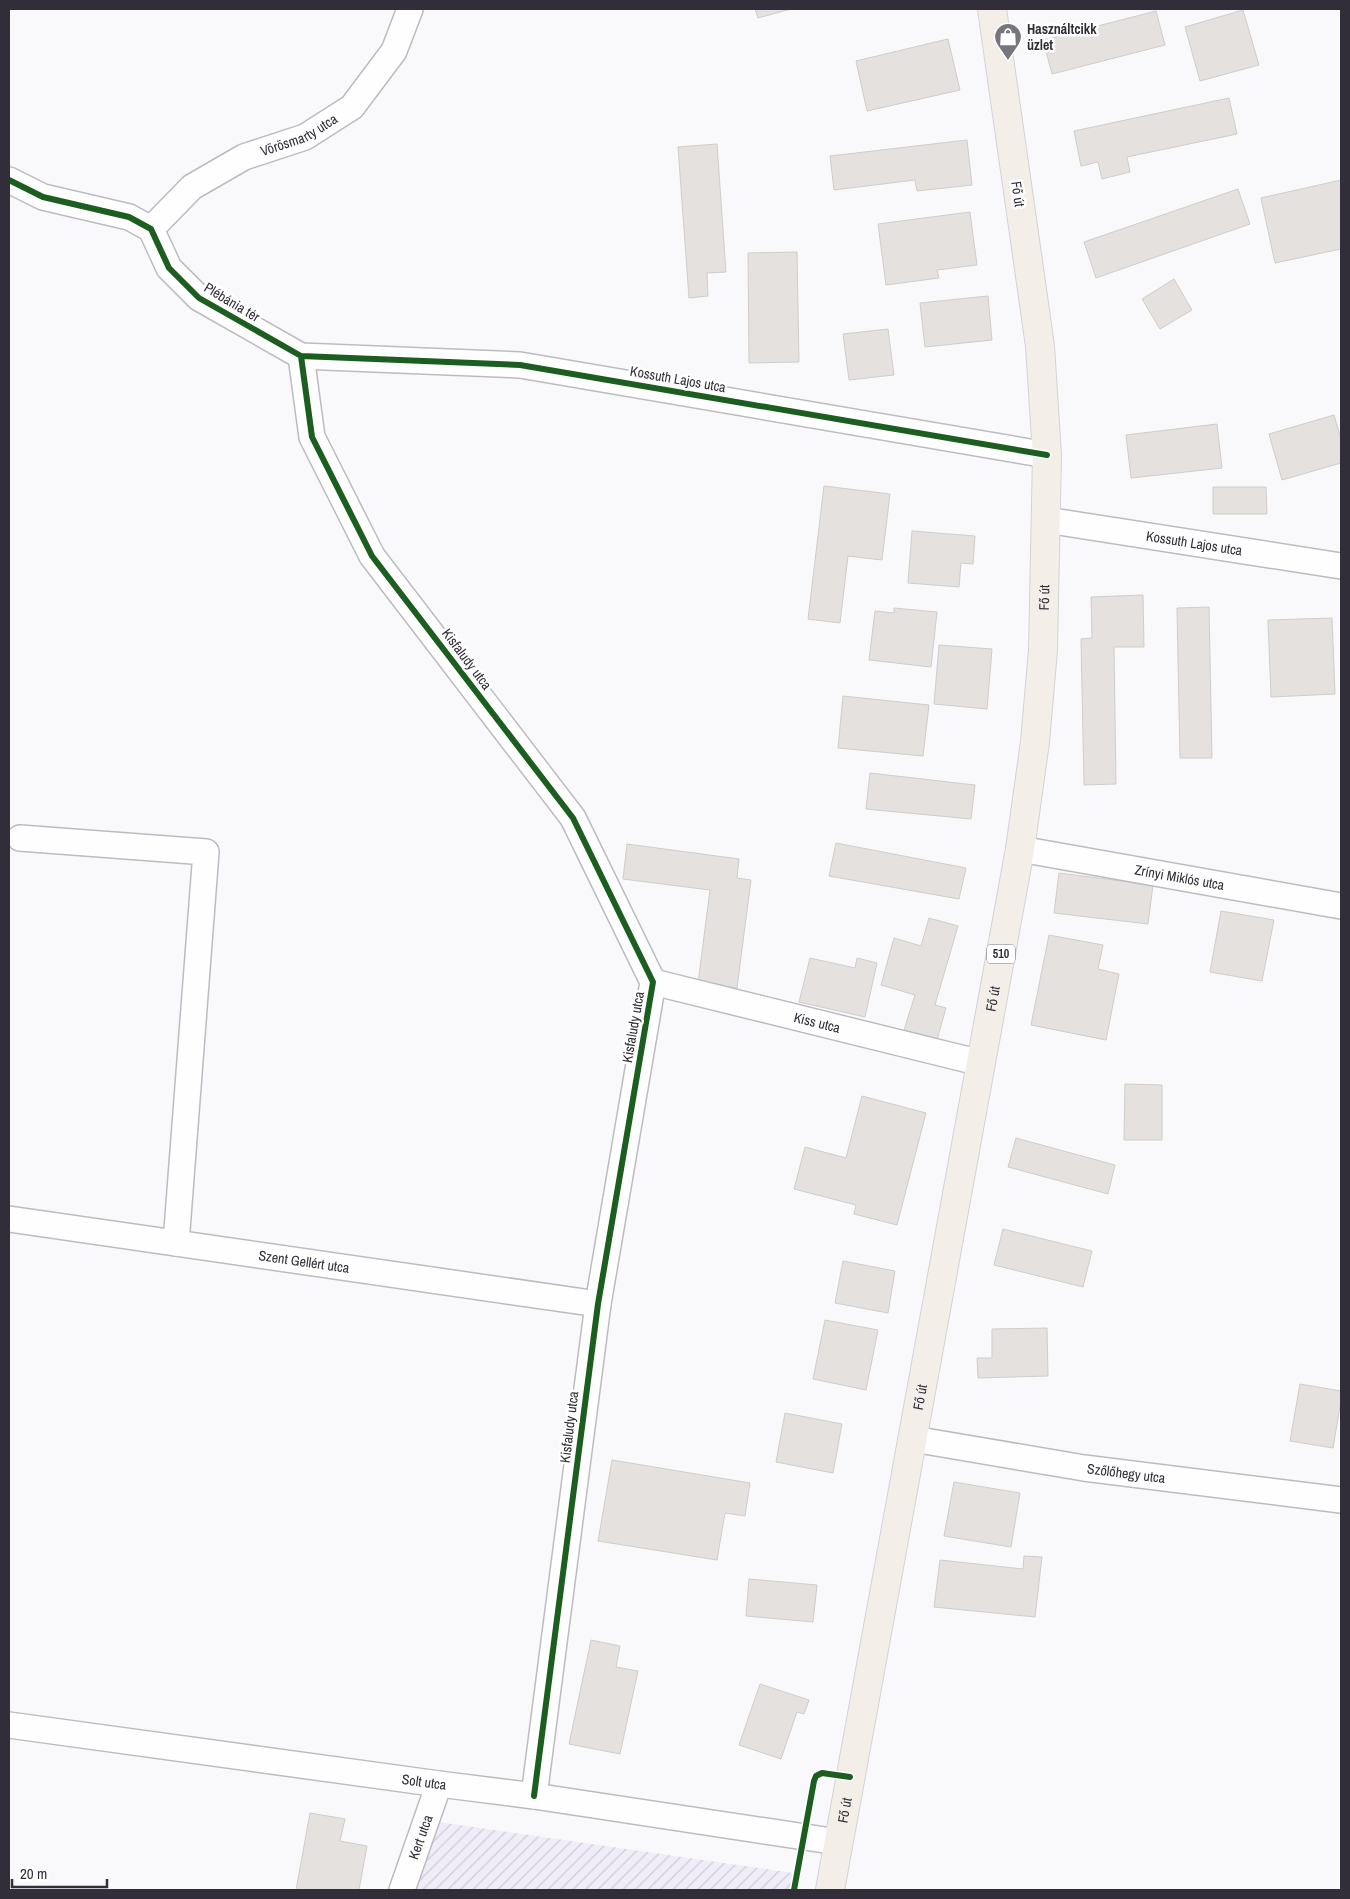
<svg xmlns="http://www.w3.org/2000/svg" width="1350" height="1899" viewBox="0 0 1350 1899" font-family="'Archivo Narrow',sans-serif">
  <style>
    .industrial { fill: url(#industrial-furrows) }
    .building { fill: #e5e1de; stroke: #d0cdc9 }
    .lines { fill: none; stroke-linecap: round; stroke-linejoin: round }
    .minor-casing { stroke: #bdbbc1; stroke-width: 28 }
    .primary-casing { stroke: #d3d3d6; stroke-width: 30 }
    .minor { stroke: #fefefe; stroke-width: 25 }
    .primary { stroke: #f3efe8; stroke-width: 28 }
    .cycleway-casing { stroke: #fff; stroke-width: 9 }
    .cycleway { stroke: #1b5e20; stroke-width: 6 }
    .labels { text-anchor: middle; stroke-width: 5; stroke-linejoin: round; paint-order: stroke }
    .shield { fill: #fff; stroke: #6f6d74; stroke-width: 1 }
    .shield-label { font-size: 12px; font-weight: bold; fill: #312e39 }
    .poi-label { font-size: 14px; font-weight: bold; fill: #312e39; stroke: #fff; text-anchor: start }
    .street-label { font-size: 14px; fill: #312e39; stroke: #fff }
  </style>
  <defs>
    <pattern id="industrial-furrows" width="10" height="10" patternUnits="userSpaceOnUse" patternTransform="scale(1.25)"><rect width="10" height="10" fill="#f0edf8"/><path d="M-1 1l2-2M0 10L10 0M9 11l2-2" fill="none" stroke="#ceccd5"/></pattern>
  </defs>
  <rect width="100%" height="100%" fill="#f9f8fb"/>
  <path class="industrial" d="M 417,1819 L 793,1873 L 791,1890 L 390,1890 Z"/>
  <path class="building" d="M 755,9 L 791,9 L 758,18 Z
    M 1243,10 L 1259,65 L 1200,81 L 1185,27 Z
    M 1156,11 L 1165,45 L 1052,74 L 1043,40 Z
    M 948,39 L 960,90 L 867,111 L 856,61 Z
    M 1229,98 L 1237,134 L 1127,157 L 1130,172 L 1102,179 L 1098,162 L 1081,166 L 1074,131 Z
    M 967,140 L 972,185 L 917,191 L 915,180 L 834,190 L 830,156 Z
    M 717,144 L 726,272 L 707,273 L 708,296 L 689,298 L 678,147 Z
    M 1341,180 L 1341,249 L 1275,263 L 1261,198 Z
    M 1238,189 L 1250,224 L 1096,278 L 1084,242 Z
    M 970,212 L 977,265 L 937,270 L 939,278 L 886,285 L 878,224 Z
    M 797,252 L 799,362 L 749,363 L 748,253 Z
    M 1174,279 L 1192,310 L 1160,329 L 1142,299 Z
    M 988,296 L 992,340 L 925,347 L 920,303 Z
    M 888,329 L 894,375 L 849,380 L 843,334 Z
    M 1334,415 L 1341,439 L 1341,463 L 1282,480 L 1269,434 Z
    M 1217,424 L 1222,468 L 1131,478 L 1126,435 Z
    M 824,486 L 890,494 L 882,560 L 848,556 L 840,623 L 808,619 Z
    M 1213,487 L 1266,487 L 1267,514 L 1213,514 Z
    M 912,531 L 975,536 L 973,564 L 961,563 L 959,587 L 908,583 Z
    M 1143,595 L 1144,647 L 1114,647 L 1116,784 L 1084,785 L 1081,639 L 1092,638 L 1091,597 Z
    M 1209,607 L 1212,758 L 1180,758 L 1177,608 Z
    M 894,608 L 937,612 L 931,667 L 869,660 L 875,611 L 894,613 Z
    M 1332,618 L 1335,694 L 1271,697 L 1268,620 Z
    M 939,645 L 992,649 L 987,709 L 934,704 Z
    M 843,696 L 929,705 L 923,756 L 838,748 Z
    M 870,773 L 975,785 L 971,819 L 866,809 Z
    M 836,843 L 966,868 L 959,899 L 829,876 Z
    M 627,844 L 739,859 L 737,878 L 751,880 L 737,988 L 698,983 L 710,890 L 623,879 Z
    M 1059,873 L 1153,885 L 1148,924 L 1054,913 Z
    M 1221,911 L 1274,920 L 1262,981 L 1210,972 Z
    M 929,918 L 958,926 L 935,1005 L 946,1008 L 937,1040 L 904,1030 L 915,995 L 881,985 L 894,938 L 921,946 Z
    M 1049,935 L 1103,945 L 1098,969 L 1119,974 L 1106,1040 L 1031,1025 Z
    M 810,958 L 855,968 L 857,958 L 877,963 L 865,1017 L 799,1002 Z
    M 1125,1084 L 1162,1085 L 1162,1140 L 1124,1140 Z
    M 862,1096 L 926,1113 L 897,1225 L 854,1214 L 856,1205 L 794,1189 L 805,1147 L 846,1158 Z
    M 1016,1138 L 1115,1165 L 1108,1194 L 1008,1167 Z
    M 1003,1229 L 1092,1251 L 1083,1287 L 994,1265 Z
    M 843,1261 L 895,1271 L 888,1313 L 835,1303 Z
    M 825,1320 L 878,1330 L 866,1390 L 813,1379 Z
    M 1047,1328 L 1048,1376 L 978,1378 L 977,1358 L 992,1358 L 992,1329 Z
    M 1300,1384 L 1341,1391 L 1341,1401 L 1333,1448 L 1290,1441 Z
    M 785,1413 L 842,1424 L 833,1473 L 776,1462 Z
    M 612,1460 L 750,1483 L 745,1516 L 725,1513 L 717,1560 L 598,1541 Z
    M 954,1482 L 1020,1493 L 1011,1547 L 944,1536 Z
    M 1024,1556 L 1042,1557 L 1035,1617 L 934,1607 L 940,1560 L 1023,1569 Z
    M 749,1579 L 817,1585 L 813,1622 L 746,1616 Z
    M 591,1640 L 620,1646 L 616,1667 L 638,1671 L 620,1754 L 569,1744 Z
    M 760,1684 L 809,1700 L 804,1714 L 797,1712 L 781,1759 L 739,1745 Z
    M 310,1813 L 345,1819 L 340,1841 L 367,1846 L 359,1890 L 296,1890 Z"/>
  <g class="lines">
    <defs>
      <g id="minor">
        <path d="M 9,180 L 43,197 L 129,217 L 151,229 L 169,268 L 199,298 L 301,356 L 520,365 L 1047,455"/>
        <path id="s1" d="M 151,229 L 192,187 L 244,157 L 305,137 L 352,107 L 394,51 L 410,9"/>
        <path d="M 301,356 L 312,437 L 372,556 L 573,818 L 653,982 L 598,1304 L 534,1796"/>
        <path id="s2" d="M 1046,520 L 1341,566"/>
        <path d="M 20,838 L 206,852 L 176,1243"/>
        <path id="s3" d="M 1020,849 L 1341,906"/>
        <path id="s4" d="M 653,982 L 981,1063"/>
        <path id="s5" d="M 9,1219 L 598,1304"/>
        <path id="s6" d="M 913,1439 L 1084,1468 L 1341,1500"/>
        <path id="s7" d="M 9,1725 L 439,1784 L 534,1796 L 838,1842"/>
        <path id="s8" d="M 402,1890 L 439,1784"/>
      </g>
      <g id="primary">
        <path id="s9" d="M 830,1890 L 1020,849 L 1035,742 L 1043,650 L 1047,455 L 1040,346 L 992,9"/>
      </g>
    </defs>
    <use href="#minor" class="minor-casing"/>
    <use href="#primary" class="primary-casing"/>
    <use href="#minor" class="minor"/>
    <use href="#primary" class="primary"/>
    <defs>
      <path id="cycleway" d="M 9,180 L 43,197 L 129,217 L 151,229 L 169,268 L 199,298 L 301,356 L 520,365 L 1047,455
        M 301,356 L 312,437 L 372,556 L 573,818 L 653,982 L 598,1304 L 534,1796
        M 794,1890 L 814,1781 L 816,1776 L 822,1773 L 850,1777"/>
    </defs>
    <use href="#cycleway" class="cycleway-casing"/>
    <use href="#cycleway" class="cycleway"/>
  </g>
  <defs>
    <symbol id="shop-pin" viewBox="-11 -11 22 30"><path d="M0 17L-7.5 6A9.5 9.5 0 1 1 7.5 6Z" fill="#77757d" stroke="#fff"/><path d="M-5-2.5h2.3a2.7 3.5 0 0 1 5.4 0H5L5.5 6h-11ZM-1.5-2.5h3a1.5 2.3 0 0 0-3 0Z" fill="#fff"/></symbol>
  </defs>
  <g fill-rule="evenodd">
    <use href="#shop-pin" x="992" y="21" width="32" height="43"/>
  </g>
  <g class="labels">
    <rect class="shield" x="987" y="944.5" width="28" height="19" rx="4"/>
    <g class="shield-label">
      <text x="1001" y="958">510</text>
    </g>
    <g class="poi-label">
      <text x="1027" y="34">Használtcikk<tspan x="1027" dy="16">üzlet</tspan></text>
    </g>
    <g class="street-label">
      <text dy="5" stroke="none"><textPath href="#s1" startOffset="178">Vörösmarty utca</textPath></text>
      <text transform="translate(1018 194) rotate(82)" y="5">Fő út</text>
      <text transform="translate(232 302) rotate(31)" y="5">Plébánia tér</text>
      <text transform="translate(678 379) rotate(10)" y="5">Kossuth Lajos utca</text>
      <text dy="5" stroke="none"><textPath href="#s2" startOffset="150">Kossuth Lajos utca</textPath></text>
      <text dy="5" stroke="none"><textPath href="#s9" startOffset="1311">Fő út</textPath></text>
      <text transform="translate(467 659) rotate(53)" y="5">Kisfaludy utca</text>
      <text dy="5" stroke="none"><textPath href="#s3" startOffset="162">Zrínyi Miklós utca</textPath></text>
      <text dy="5" stroke="none"><textPath href="#s9" startOffset="906">Fő út</textPath></text>
      <text dy="5" stroke="none"><textPath href="#s4" startOffset="169">Kiss utca</textPath></text>
      <text transform="translate(633 1027) rotate(-80)" y="5">Kisfaludy utca</text>
      <text dy="5" stroke="none"><textPath href="#s5" startOffset="298">Szent Gellért utca</textPath></text>
      <text dy="5" stroke="none"><textPath href="#s9" startOffset="501">Fő út</textPath></text>
      <text transform="translate(569 1427) rotate(-83)" y="5">Kisfaludy utca</text>
      <text dy="5" stroke="none"><textPath href="#s6" startOffset="216">Szőlőhegy utca</textPath></text>
      <text dy="5" stroke="none"><textPath href="#s7" startOffset="419">Solt utca</textPath></text>
      <text dy="5" stroke="none"><textPath href="#s9" startOffset="81">Fő út</textPath></text>
      <text dy="5" stroke="none"><textPath href="#s8" startOffset="56">Kert utca</textPath></text>
    </g>
  </g>
  <rect width="1350" height="1899" fill="none" stroke="#312e39" stroke-width="20"/>
  <path d="M12 1879v8h95v-8" fill="none" stroke="#312e39" stroke-width="2.5"/>
  <text x="20" y="1879" font-size="15" fill="#312e39" stroke="#ffffff" stroke-width="4" paint-order="stroke">20 m</text>
</svg>
